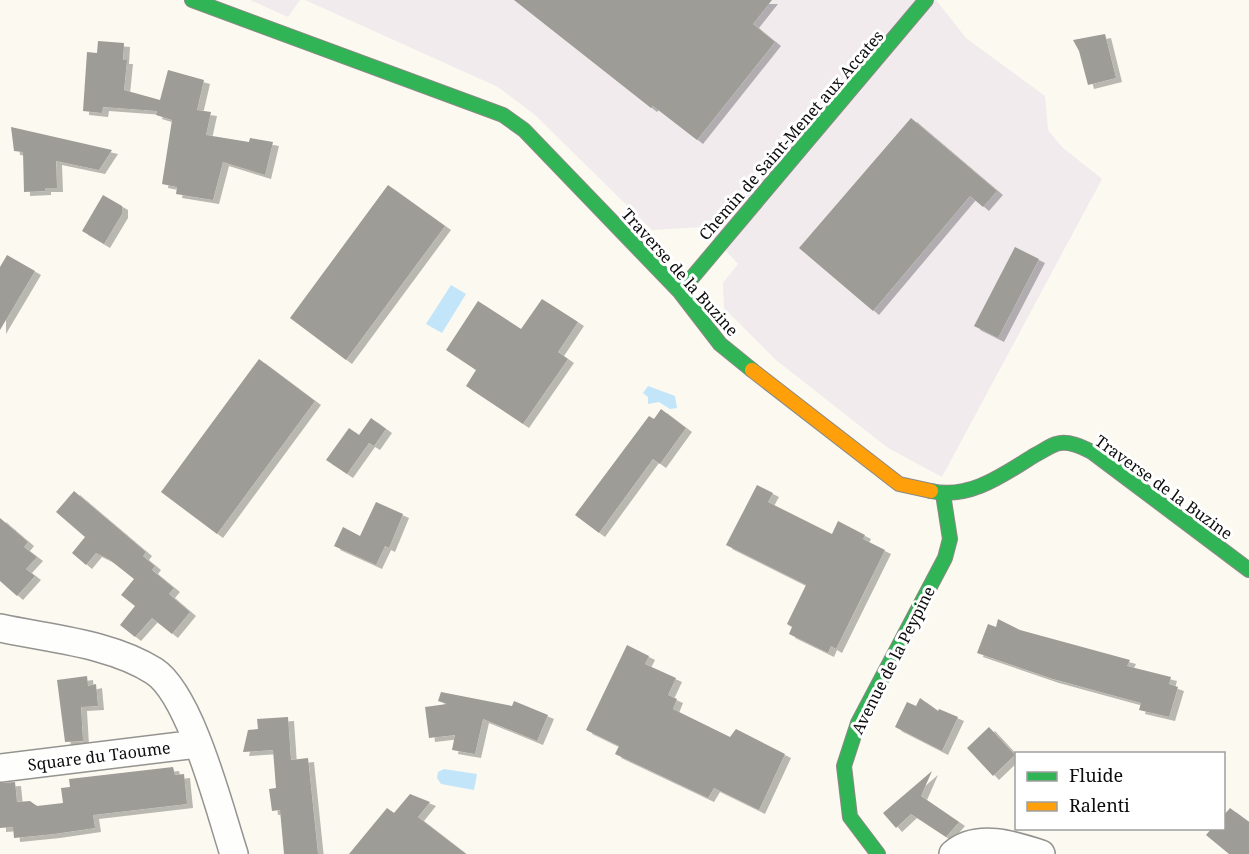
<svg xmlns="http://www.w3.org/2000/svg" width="1249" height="854" viewBox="0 0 1249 854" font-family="'Noto Serif',serif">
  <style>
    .industrial { fill: #f2ebee }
    .water { fill: #c2e5f9 }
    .building { fill: #9e9c96; filter: url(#shadow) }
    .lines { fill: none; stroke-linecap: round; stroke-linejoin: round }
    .street-casing { stroke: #94938f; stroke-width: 30 }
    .fast-casing { stroke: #8a8985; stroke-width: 16 }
    .slow-casing { stroke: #8a8985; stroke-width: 16 }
    .street { stroke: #fefefd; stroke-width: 27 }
    .fast { stroke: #30b455; stroke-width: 14 }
    .slow { stroke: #ff9f0a; stroke-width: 14 }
    .labels { text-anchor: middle; stroke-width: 6; stroke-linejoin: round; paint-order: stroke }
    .street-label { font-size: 16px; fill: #0c0c0c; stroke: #fff }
  </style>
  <defs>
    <filter id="shadow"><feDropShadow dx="6" dy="4" stdDeviation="0" flood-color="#0004"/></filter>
  </defs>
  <rect width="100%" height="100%" fill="#fbf9f0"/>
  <path class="industrial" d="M 250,0 L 300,0 L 288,17 Z
    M 305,0 L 936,0 L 966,38 L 1045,96 L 1048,130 L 1062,147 L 1102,179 L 942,477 L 888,448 L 776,360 L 724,308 L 723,283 L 738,264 L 704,227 L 652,230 L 535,115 L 498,87 Z"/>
  <path class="water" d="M 451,285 L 466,294 L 442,333 L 426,324 Z
    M 648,386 L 675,396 L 677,408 L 670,409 L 659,402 L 648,404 L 648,397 L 643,393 Z
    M 444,769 L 477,774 L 474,790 L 441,784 L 437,778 L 438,772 Z"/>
  <path class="building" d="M 514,0 L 772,0 L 753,24 L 775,42 L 697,140 L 653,106 L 651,108 Z
    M 1105,34 L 1116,78 L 1088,85 L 1079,51 L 1073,40 Z
    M 98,41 L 124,43 L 123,60 L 127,60 L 124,90 L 160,100 L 168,70 L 204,80 L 197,110 L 211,112 L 206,135 L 249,142 L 250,138 L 273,142 L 265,175 L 223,162 L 213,200 L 176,194 L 177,187 L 162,184 L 172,120 L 156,115 L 157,111 L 103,107 L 102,113 L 83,111 L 87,52 L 97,53 Z
    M 911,118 L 997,191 L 983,207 L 970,196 L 873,311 L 799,248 Z
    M 11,127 L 112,150 L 99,170 L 56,161 L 57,188 L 45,188 L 45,191 L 24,192 L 23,152 L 14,151 Z
    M 388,185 L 445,226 L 346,360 L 290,318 Z
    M 103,195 L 122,206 L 122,214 L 104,244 L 82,231 Z
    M 1015,247 L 1039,259 L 998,338 L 974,326 Z
    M 7,255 L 35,271 L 0,330 L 0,267 Z
    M 542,299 L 578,322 L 558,352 L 568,359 L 523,424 L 466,386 L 476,370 L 446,350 L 478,301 L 521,329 Z
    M 259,359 L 315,401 L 217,534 L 161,492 Z
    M 661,409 L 686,428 L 660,464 L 653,459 L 599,533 L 575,515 L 649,416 L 654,419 Z
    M 371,418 L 386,429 L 374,446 L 369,443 L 347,474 L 326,460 L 349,428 L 359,435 Z
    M 757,485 L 773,493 L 768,502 L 832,534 L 838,521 L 865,535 L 863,539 L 885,550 L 836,649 L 831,646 L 828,653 L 789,634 L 792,627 L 787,624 L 806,585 L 726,545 Z
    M 74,491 L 146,552 L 143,556 L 155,566 L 152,570 L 174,588 L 169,594 L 190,612 L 172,634 L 152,618 L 135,637 L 120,625 L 135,606 L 121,595 L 134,579 L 110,560 L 96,553 L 86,565 L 72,553 L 85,537 L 56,512 Z
    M 376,502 L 403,514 L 389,548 L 385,546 L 376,565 L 334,546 L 343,527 L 360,536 Z
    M 0,518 L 28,542 L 24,547 L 37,557 L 26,569 L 35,576 L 17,596 L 0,581 Z
    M 998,619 L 1020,630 L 1130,660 L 1127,666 L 1171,677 L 1169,684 L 1178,687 L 1169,717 L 1139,710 L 1141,703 L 1053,679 L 977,653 L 988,624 L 996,627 Z
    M 627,645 L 649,656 L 645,664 L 676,678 L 668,695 L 677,699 L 673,709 L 730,737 L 736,729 L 785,754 L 759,810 L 714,788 L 708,798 L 615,754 L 619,746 L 586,730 Z
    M 87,676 L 88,686 L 96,684 L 98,706 L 81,707 L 83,741 L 65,742 L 57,680 Z
    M 441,692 L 512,706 L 514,701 L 548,715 L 537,741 L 483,719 L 475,754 L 452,750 L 455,735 L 429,738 L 425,707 L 447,704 L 438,701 Z
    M 920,698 L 938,711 L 939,709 L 958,717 L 942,751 L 895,727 L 907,702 L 916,706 Z
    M 288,717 L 291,760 L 308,758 L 318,854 L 284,854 L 280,810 L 272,811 L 269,789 L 276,788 L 273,750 L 243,752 L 248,730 L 258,729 L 257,719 Z
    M 989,727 L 1015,755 L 993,776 L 967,748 Z
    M 173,767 L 175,775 L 184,774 L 187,804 L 93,815 L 95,828 L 54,834 L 14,838 L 13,827 L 0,828 L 0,783 L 15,782 L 17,802 L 30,801 L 37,806 L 63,803 L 61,788 L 70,787 L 69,779 Z
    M 932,771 L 921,796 L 959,822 L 946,837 L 911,814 L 896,828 L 883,813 Z
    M 410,794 L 430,802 L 418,817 L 466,854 L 349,854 L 387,808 L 394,813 Z
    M 1230,808 L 1249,822 L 1249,854 L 1229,854 L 1206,835 L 1212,828 L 1224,828 L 1224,815 Z"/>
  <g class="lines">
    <defs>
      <path id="street" d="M 0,628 C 50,639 110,643 154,671 C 191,695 220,811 234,854
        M 0,768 L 197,744
        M 953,854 C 977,833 1014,845 1041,854"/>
      <path id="fast" d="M 192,0 L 503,115 L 524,130 L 680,292 L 720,344 L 752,370
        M 680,292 L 926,0
        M 931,491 C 970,500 1004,474 1035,455 C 1042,452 1049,446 1056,444 C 1068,440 1082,447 1092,452 L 1249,570
        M 878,854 L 850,817 L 844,766 L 858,723 L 945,558 L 950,539 L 943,494"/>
      <path id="slow" d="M 752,370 L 899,484 L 931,491"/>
    </defs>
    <use href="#street" class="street-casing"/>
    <use href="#fast" class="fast-casing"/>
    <use href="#slow" class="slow-casing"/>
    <use href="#street" class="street"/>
    <use href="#fast" class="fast"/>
    <use href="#slow" class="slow"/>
  </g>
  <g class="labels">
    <g class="street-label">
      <text transform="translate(791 135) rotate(-49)" y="6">Chemin de Saint-Menet aux Accates</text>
      <text transform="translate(680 272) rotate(48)" y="6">Traverse de la Buzine</text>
      <text transform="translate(1164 487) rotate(36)" y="6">Traverse de la Buzine</text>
      <text transform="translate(893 660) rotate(-63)" y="6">Avenue de la Peypine</text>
      <text transform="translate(99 756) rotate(-7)" y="6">Square du Taoume</text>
    </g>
  </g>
  <rect x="1015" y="752" width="210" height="78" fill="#ffffff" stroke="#9e9e9e" stroke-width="1.5"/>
  <rect x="1027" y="772" width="30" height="9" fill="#30b455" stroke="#9e9e9e" stroke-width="1.5"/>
  <text x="1069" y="782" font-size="18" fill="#0c0c0c">Fluide</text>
  <rect x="1027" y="802" width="30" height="9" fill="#ff9f0a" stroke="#9e9e9e" stroke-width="1.5"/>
  <text x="1069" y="812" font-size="18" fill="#0c0c0c">Ralenti</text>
</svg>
